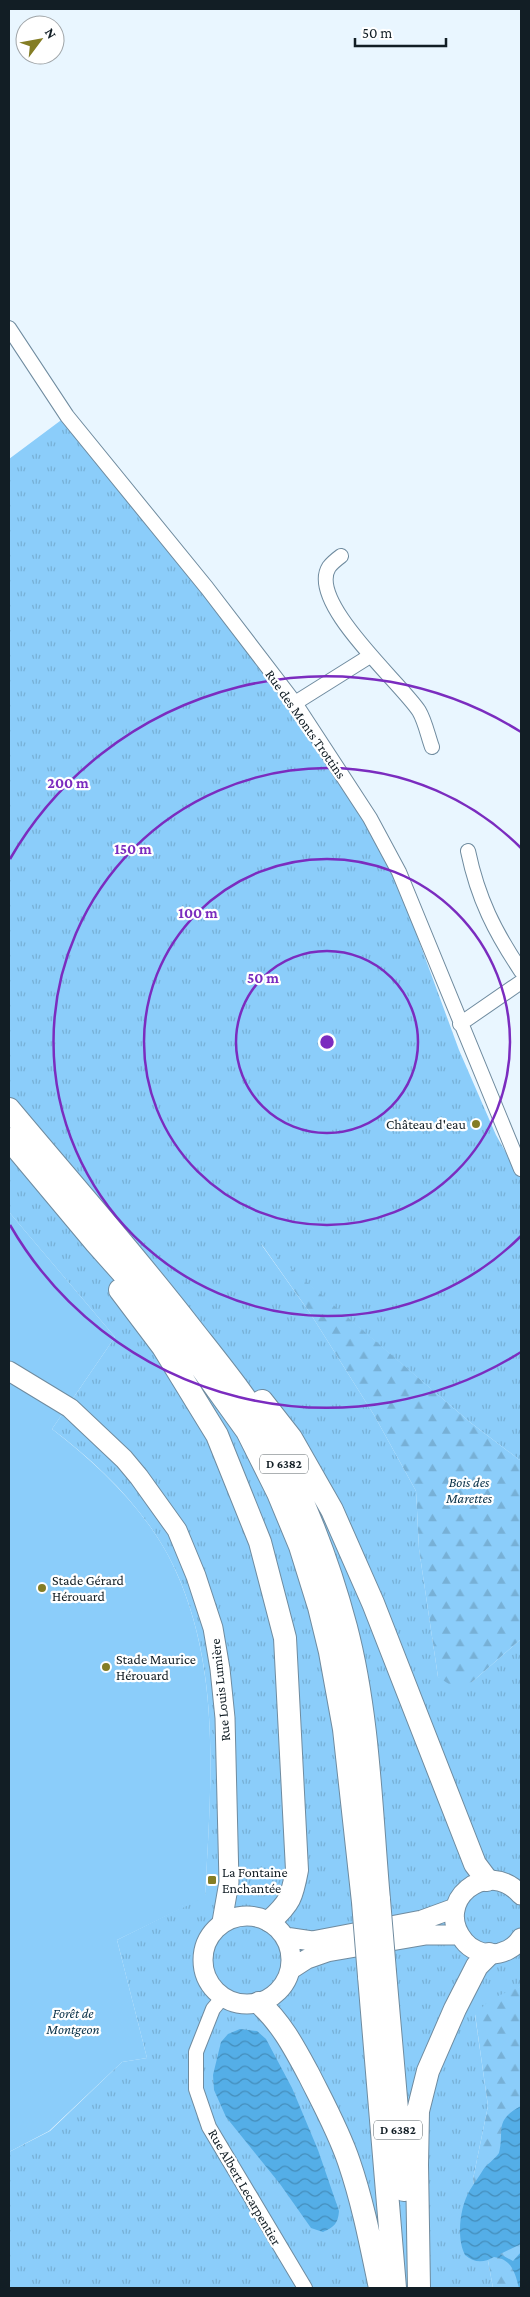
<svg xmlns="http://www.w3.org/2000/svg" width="530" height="2297" viewBox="0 0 530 2297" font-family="'Crimson Pro',serif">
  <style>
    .grass { fill: url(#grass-tufts) }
    .forest { fill: url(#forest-firs) }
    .park { fill: #8bcdfa }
    .water { fill: url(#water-waves) }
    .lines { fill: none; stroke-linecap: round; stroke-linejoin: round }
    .minor-casing { stroke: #6f8b9f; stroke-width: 16 }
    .secondary-casing { stroke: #6f8b9f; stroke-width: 21 }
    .trunk-casing { stroke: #6f8b9f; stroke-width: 24 }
    .minor { stroke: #fff; stroke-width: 14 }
    .secondary { stroke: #fff; stroke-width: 19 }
    .trunk { stroke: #fff; stroke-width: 22 }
    .trunk-bridge-casing { stroke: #6f8b9f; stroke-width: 24; stroke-linecap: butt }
    .trunk-bridge { stroke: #fff; stroke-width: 22 }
    .ring { fill: none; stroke: #7b2cbf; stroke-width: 2.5 }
    .poi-dot { fill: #847d24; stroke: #fff; stroke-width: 2 }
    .labels { text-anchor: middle; stroke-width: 4.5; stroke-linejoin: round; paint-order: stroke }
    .shield { fill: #fff; stroke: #596266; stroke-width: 1 }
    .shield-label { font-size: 12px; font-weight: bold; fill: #121e25 }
    .street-label { font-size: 14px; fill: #121e25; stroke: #fff }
    .poi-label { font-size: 14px; fill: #121e25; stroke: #fff; text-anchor: start }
    .park-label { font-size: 14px; font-style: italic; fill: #0a3249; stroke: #fff }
    .centre { fill: #7b2cbf; stroke: #fff; stroke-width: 2.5 }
    .ring-label { font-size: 15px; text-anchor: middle; font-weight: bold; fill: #7b2cbf; stroke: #fff; stroke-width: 4.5; stroke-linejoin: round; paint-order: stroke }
  </style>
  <defs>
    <pattern id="grass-tufts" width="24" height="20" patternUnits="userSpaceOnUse" patternTransform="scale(1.25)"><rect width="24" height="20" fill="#8bcdfa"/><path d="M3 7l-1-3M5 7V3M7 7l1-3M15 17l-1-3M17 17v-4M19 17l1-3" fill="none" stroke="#77b0d6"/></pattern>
    <pattern id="forest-firs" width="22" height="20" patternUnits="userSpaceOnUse" patternTransform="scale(1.25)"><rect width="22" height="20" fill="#8bcdfa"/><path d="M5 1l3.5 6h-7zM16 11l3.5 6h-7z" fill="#77b0d6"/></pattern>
    <pattern id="water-waves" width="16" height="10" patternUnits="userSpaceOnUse" patternTransform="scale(1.25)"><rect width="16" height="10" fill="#54aee7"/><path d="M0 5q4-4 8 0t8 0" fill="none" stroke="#448dbb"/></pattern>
  </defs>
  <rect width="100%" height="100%" fill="#e9f6ff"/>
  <path class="grass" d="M 64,418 L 204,590 L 302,722 L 368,823 L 394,873 L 459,1050 L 496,1135 L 521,1179 L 521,1461 L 471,1423 L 261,1244 L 310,1313 L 374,1415 L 416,1491 L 419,1549 L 438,1677 L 472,1682 L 521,1639 L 521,1986 L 475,2015 L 488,2106 L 473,2179 L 493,2288 L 9,2288 L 9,2152 L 50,2131 L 122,2062 L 147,2058 L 117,1940 L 205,1896 C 211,1783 223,1661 169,1557 C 142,1506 97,1463 52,1429 L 115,1337 L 9,1212 L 9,459 Z"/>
  <path class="forest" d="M 260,1242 L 471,1423 L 521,1461 L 521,1639 L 472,1682 L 452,1686 L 438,1677 L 419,1549 L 416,1491 L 374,1415 L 310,1313 Z
    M 521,1986 L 521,2288 L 493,2288 L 473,2179 L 488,2106 L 475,2014 L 491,1999 Z"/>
  <path class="park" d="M 9,1212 L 115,1337 L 52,1429 C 97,1464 142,1506 169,1557 C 223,1662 211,1783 205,1897 L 117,1940 L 147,2058 L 122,2062 L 49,2131 L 9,2152 Z"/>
  <path class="water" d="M 240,2029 L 257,2031 L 266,2039 L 292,2088 L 318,2150 L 339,2211 C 338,2224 334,2227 323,2232 L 311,2228 L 280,2184 L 226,2117 L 214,2090 L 213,2075 L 221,2042 L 228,2034 Z
    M 521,2106 L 521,2244 L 500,2254 L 513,2261 L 521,2252 L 521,2288 L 519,2288 C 515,2273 512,2259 494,2257 C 484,2263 474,2263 465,2255 C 456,2238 460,2206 470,2190 C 474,2183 479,2177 483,2170 C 487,2164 494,2160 499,2153 C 505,2130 493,2121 521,2106 Z"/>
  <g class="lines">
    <defs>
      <path id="minor" d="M 9,328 L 67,416 L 207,588 L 295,703 L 370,818 L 399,872 L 521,1169
        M 341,556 C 337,559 332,563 329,567 C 307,602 401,683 419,711 C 425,721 428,736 432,747
        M 295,703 L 370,656
        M 468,851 C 478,899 495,932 521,971
        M 460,1024 L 521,982
        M 223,1997 L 213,2009 L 196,2052 L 196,2089 L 209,2127 L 305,2288"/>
      <path id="secondary" d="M 9,1371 L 70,1408 L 124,1459 L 139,1477 L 177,1530 L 196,1576 L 213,1628 L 220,1669 L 225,1718 L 229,1882 L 222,1922
        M 521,1895 C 487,1856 432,1902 464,1941 C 470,1949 482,1954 491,1954 C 503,1954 515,1948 521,1938
        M203 1960a44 44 0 1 1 88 0a44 44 0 1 1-88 0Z
        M 285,1937 L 312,1941 L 422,1920 L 455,1908
        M 290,1970 L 307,1959 L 327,1952 L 426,1935 L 459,1935"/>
      <path id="trunk" d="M 9,1109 C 70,1182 133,1253 191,1328 C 220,1365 250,1401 273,1442 C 305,1500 329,1563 346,1627 C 369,1715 371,1810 379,1900
        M 9,1139 L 96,1243 L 178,1335 L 247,1431 L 278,1493 L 300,1546 L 319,1607 L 330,1652 L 344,1729 L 363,1902
        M 120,1290 L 163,1347 L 217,1435 L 260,1542 L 285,1638 L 297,1870 C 292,1897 290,1903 270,1921
        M 262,1401 L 291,1438 L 332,1510 L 373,1603 L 475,1864 L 487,1880
        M 385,1972 L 404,2190
        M 369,1976 L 395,2288
        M 259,2003 C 281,2022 295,2049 309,2075 C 323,2103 339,2132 349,2162 C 363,2203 371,2245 380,2288
        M 419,2288 L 417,2165 L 418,2111 L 428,2071 L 455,2009 L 477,1966 L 489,1954"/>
    </defs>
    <use href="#minor" class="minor-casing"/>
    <use href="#secondary" class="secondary-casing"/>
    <use href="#trunk" class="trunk-casing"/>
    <use href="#minor" class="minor"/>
    <use href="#secondary" class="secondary"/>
    <use href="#trunk" class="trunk"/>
    <defs>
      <path id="trunk-bridge" d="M 379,1900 L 385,1972
        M 363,1902 L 369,1976"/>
    </defs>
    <use href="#trunk-bridge" class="trunk-bridge-casing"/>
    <use href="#trunk-bridge" class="trunk-bridge"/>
  </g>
  <g class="ring">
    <circle cx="327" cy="1042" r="91"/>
    <circle cx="327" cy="1042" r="183"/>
    <path d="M521 1236A274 274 0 1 1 521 848"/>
    <path d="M521 1352A366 366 0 0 1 10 1225M10 859A366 366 0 0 1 521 732"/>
  </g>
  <g class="poi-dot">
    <circle cx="476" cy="1124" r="5"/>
    <circle cx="42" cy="1588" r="5"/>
    <circle cx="106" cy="1667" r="5"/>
    <rect x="207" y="1875" width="10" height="10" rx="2.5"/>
  </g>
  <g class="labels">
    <g class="shield">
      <rect x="260" y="1454.5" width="48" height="19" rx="4"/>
      <rect x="374" y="2120.5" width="48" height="19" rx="4"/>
    </g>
    <g class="shield-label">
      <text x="284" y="1468">D 6382</text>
      <text x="398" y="2134">D 6382</text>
    </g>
    <g class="street-label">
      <text transform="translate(306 724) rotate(55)" y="5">Rue des Monts Trottins</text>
      <text transform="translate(220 1690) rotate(-96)" y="5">Rue Louis Lumière</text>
      <text transform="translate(245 2187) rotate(60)" y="5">Rue Albert Lecarpentier</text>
    </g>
    <g class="poi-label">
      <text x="466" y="1129" text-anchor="end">Château d'eau</text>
      <text x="52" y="1585">Stade Gérard<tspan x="52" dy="16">Hérouard</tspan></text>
      <text x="116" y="1664">Stade Maurice<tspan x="116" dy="16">Hérouard</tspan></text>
      <text x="222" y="1877">La Fontaine<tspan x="222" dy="16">Enchantée</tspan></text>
    </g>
    <g class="park-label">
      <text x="469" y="1487">Bois des<tspan x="469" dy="16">Marettes</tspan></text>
      <text x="73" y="2018">Forêt de<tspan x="73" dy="16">Montgeon</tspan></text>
    </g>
  </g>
  <circle cx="327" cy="1042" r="8" class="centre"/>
  <g class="ring-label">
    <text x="68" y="788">200 m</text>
    <text x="133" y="854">150 m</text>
    <text x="198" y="918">100 m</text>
    <text x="263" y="983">50 m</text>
  </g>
  <rect width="530" height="2297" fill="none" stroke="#121e25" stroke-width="20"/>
  <g transform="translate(40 40) rotate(58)"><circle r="24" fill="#ffffff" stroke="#a0a5a8"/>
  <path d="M0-4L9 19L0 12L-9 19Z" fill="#847d24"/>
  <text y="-8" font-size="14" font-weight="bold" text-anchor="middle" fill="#121e25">N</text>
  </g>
  <path d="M355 38v8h91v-8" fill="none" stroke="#121e25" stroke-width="2.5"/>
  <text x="362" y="38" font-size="15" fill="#121e25" stroke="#ffffff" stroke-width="4" paint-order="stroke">50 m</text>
</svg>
